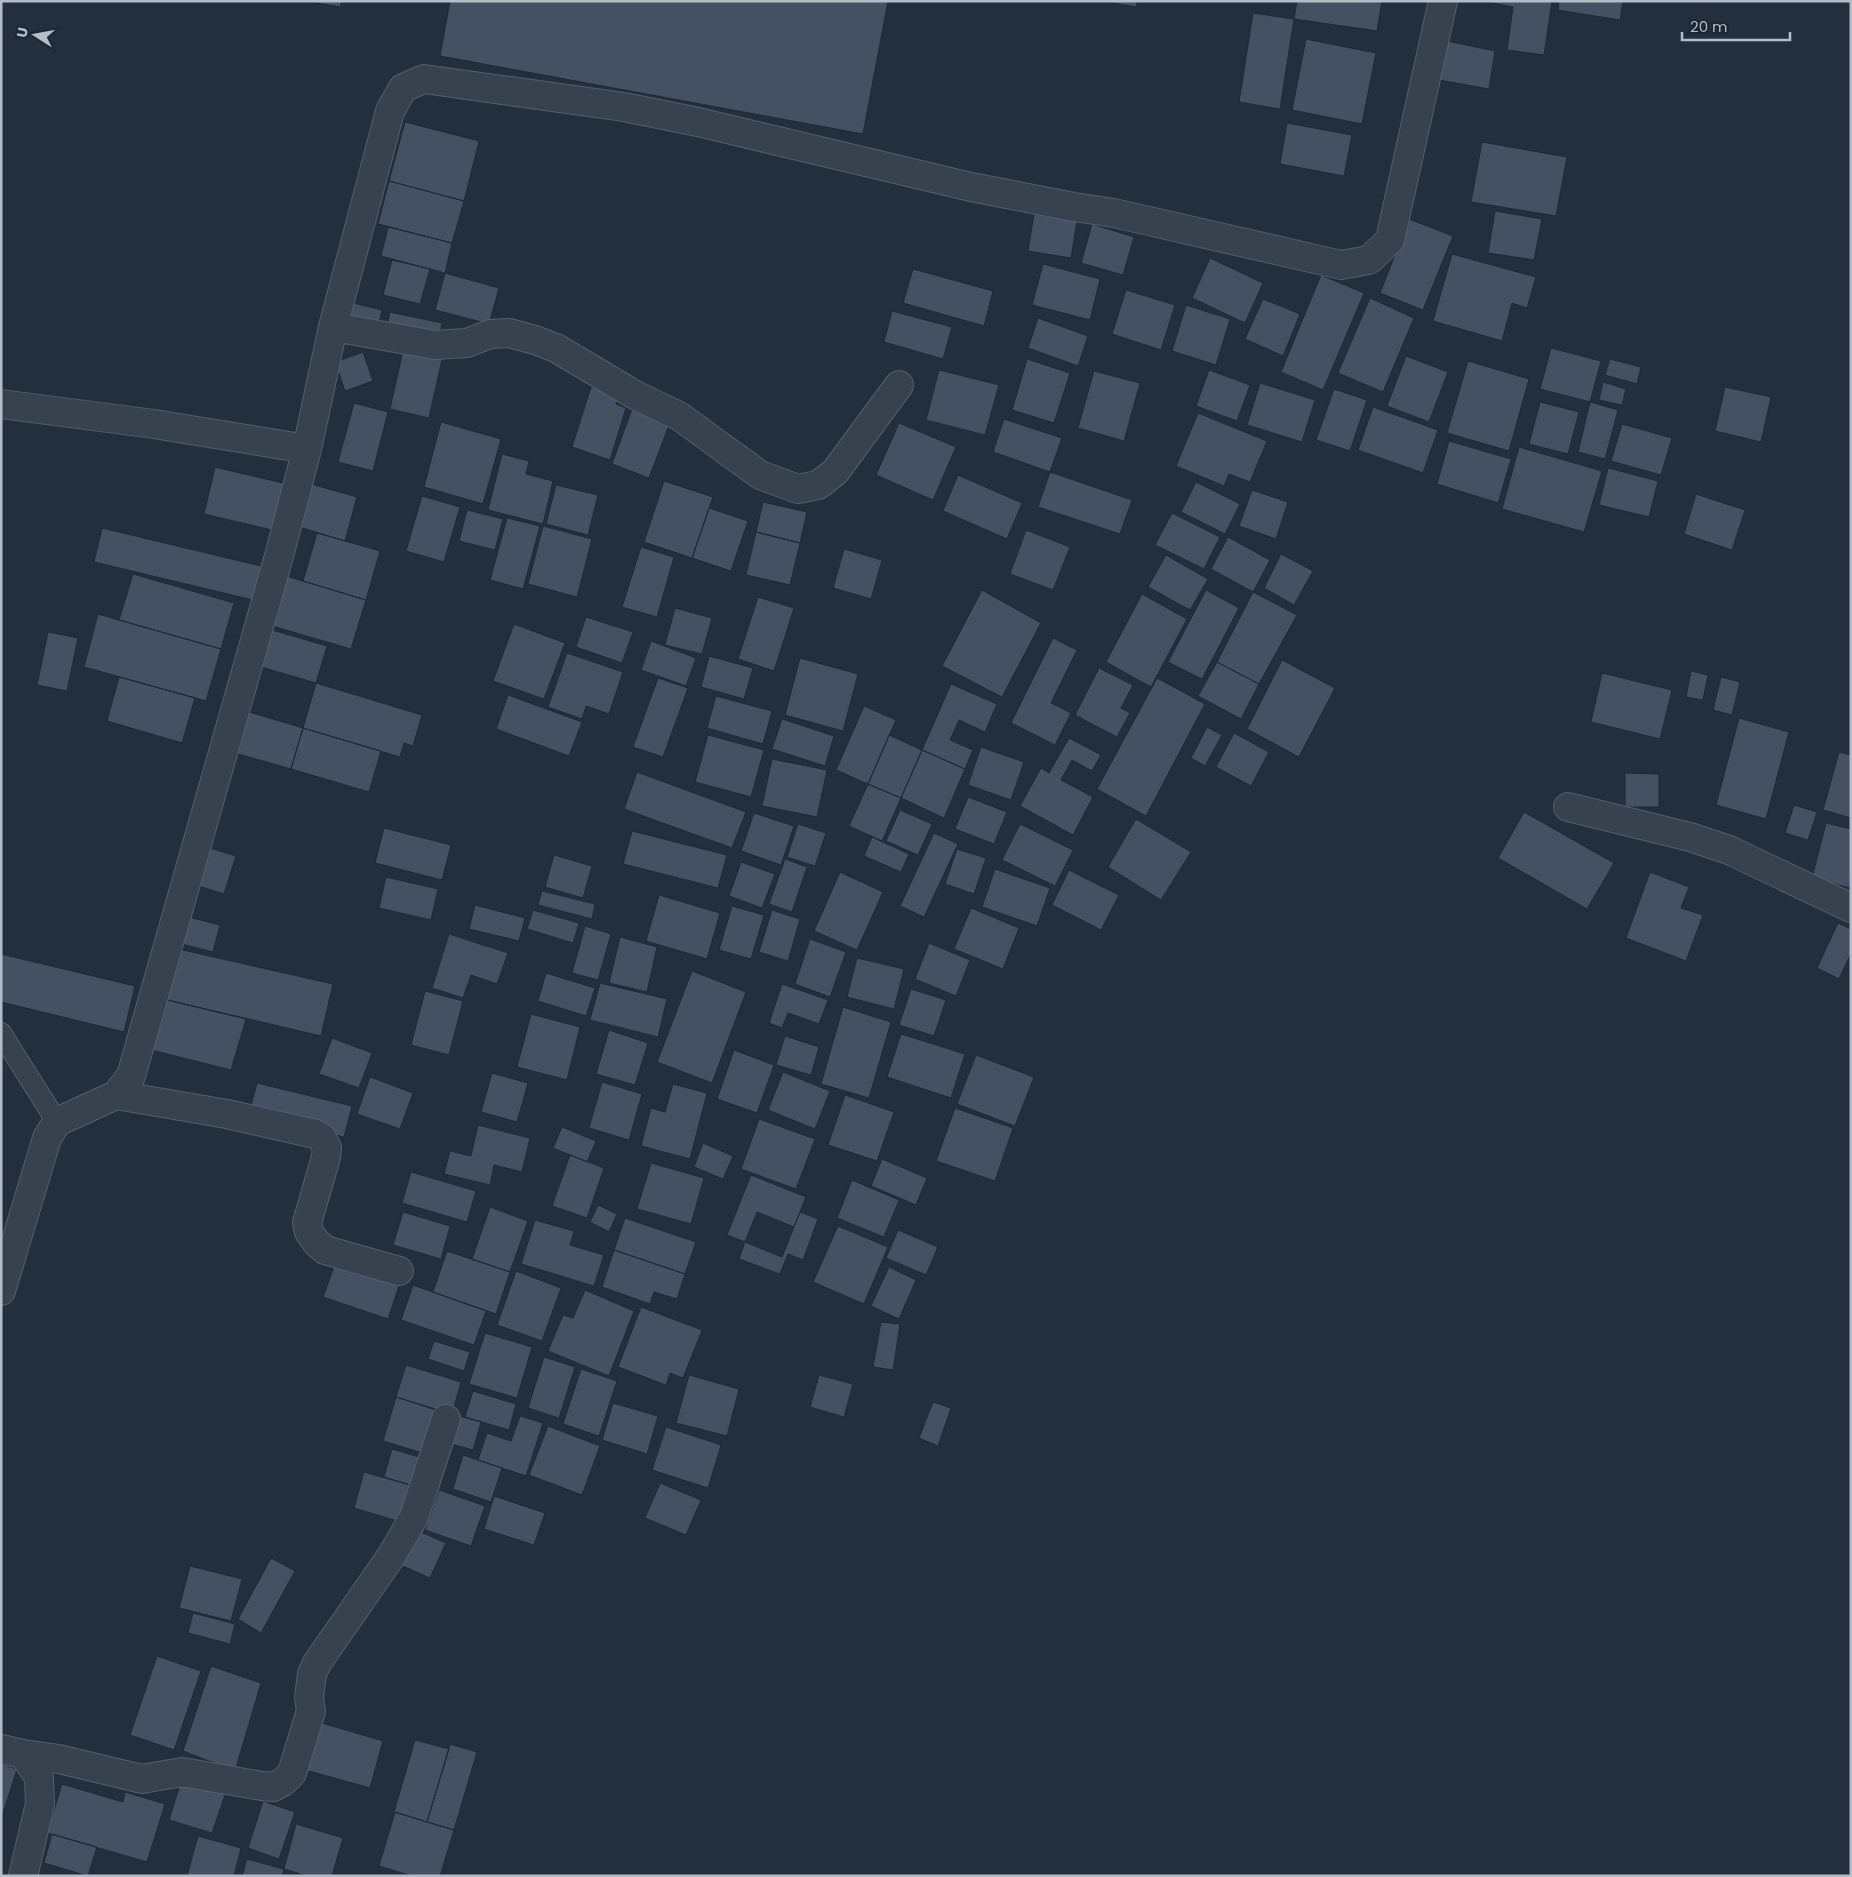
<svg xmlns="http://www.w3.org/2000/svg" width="1852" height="1877" viewBox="0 0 1852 1877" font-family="Poppins,sans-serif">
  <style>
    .building { fill: #455162; stroke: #1f2835 }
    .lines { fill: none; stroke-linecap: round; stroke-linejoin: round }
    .service-casing { stroke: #565f6c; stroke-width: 22 }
    .minor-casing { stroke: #565f6c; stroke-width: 30 }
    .service { stroke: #38414e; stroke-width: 20 }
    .minor { stroke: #38414e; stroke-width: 28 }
  </style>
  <rect width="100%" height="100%" fill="#242f3e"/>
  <path class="building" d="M 306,1 L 342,1 L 340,7 Z
    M 450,1 L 888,1 L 863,134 L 440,56 Z
    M 1102,1 L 1137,1 L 1136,7 Z
    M 1297,1 L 1382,1 L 1377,31 L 1294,19 Z
    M 1483,1 L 1552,1 L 1544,55 L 1507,50 L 1513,7 Z
    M 1559,1 L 1623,1 L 1620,20 L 1558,10 Z
    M 1253,13 L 1294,19 L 1280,109 L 1239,102 Z
    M 1306,39 L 1376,53 L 1362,124 L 1292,110 Z
    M 1447,41 L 1495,51 L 1489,89 L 1439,80 Z
    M 405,122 L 479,141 L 464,201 L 389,181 Z
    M 1287,123 L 1352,135 L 1344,176 L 1280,164 Z
    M 1482,142 L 1567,157 L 1556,216 L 1471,202 Z
    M 389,181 L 464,201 L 452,243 L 378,224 Z
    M 1495,211 L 1542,219 L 1534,260 L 1488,253 Z
    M 1034,214 L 1077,221 L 1071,258 L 1028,251 Z
    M 1409,219 L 1453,236 L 1423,310 L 1380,293 Z
    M 1092,224 L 1134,237 L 1123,275 L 1081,263 Z
    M 388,227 L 452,243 L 445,273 L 381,256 Z
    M 1452,254 L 1536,277 L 1527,308 L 1512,303 L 1502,341 L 1433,321 Z
    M 1210,258 L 1263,283 L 1245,323 L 1192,298 Z
    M 392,260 L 430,269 L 420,304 L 383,295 Z
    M 1043,264 L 1100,279 L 1090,320 L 1032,305 Z
    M 913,269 L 993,291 L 984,326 L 903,303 Z
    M 445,273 L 499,288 L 489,324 L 435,310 Z
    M 1321,275 L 1364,293 L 1323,390 L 1281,372 Z
    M 1126,290 L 1175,305 L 1161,350 L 1112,334 Z
    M 1370,298 L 1414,318 L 1383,392 L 1338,373 Z
    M 1263,299 L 1300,314 L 1283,356 L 1245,339 Z
    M 349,302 L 382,310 L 377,332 L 344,325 Z
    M 1186,305 L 1230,319 L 1216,365 L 1172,351 Z
    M 892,311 L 952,327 L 943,359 L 884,342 Z
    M 390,312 L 442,323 L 439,341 L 386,331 Z
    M 1038,318 L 1088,336 L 1078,366 L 1028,348 Z
    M 404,346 L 443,355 L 429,418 L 390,409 Z
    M 1551,348 L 1601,361 L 1590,402 L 1540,389 Z
    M 363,352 L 373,381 L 345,391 L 335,362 Z
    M 1406,356 L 1448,372 L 1429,422 L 1387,406 Z
    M 1027,359 L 1070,373 L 1054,423 L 1012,410 Z
    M 1610,359 L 1641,367 L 1637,384 L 1605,375 Z
    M 1468,361 L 1529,379 L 1509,451 L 1447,433 Z
    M 939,370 L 999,385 L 985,435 L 926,420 Z
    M 1209,370 L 1250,385 L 1237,421 L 1196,406 Z
    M 1094,371 L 1140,383 L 1124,441 L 1078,428 Z
    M 1603,382 L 1626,389 L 1622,405 L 1599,400 Z
    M 1260,383 L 1315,400 L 1302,442 L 1247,425 Z
    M 591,387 L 619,396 L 616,404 L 626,408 L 610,460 L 572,447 Z
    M 1725,387 L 1771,397 L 1761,442 L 1715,431 Z
    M 1334,389 L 1367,400 L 1350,451 L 1316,440 Z
    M 1540,402 L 1579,412 L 1568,454 L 1529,444 Z
    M 1590,402 L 1618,410 L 1605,459 L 1578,452 Z
    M 354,403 L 388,412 L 373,471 L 338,462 Z
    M 633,406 L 671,420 L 649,478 L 612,464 Z
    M 1373,407 L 1438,430 L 1423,473 L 1358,450 Z
    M 1198,413 L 1267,441 L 1250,482 L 1229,474 L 1224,486 L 1176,466 Z
    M 1004,419 L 1062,438 L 1050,472 L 993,452 Z
    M 441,422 L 501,439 L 483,504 L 424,487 Z
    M 899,423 L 956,447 L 933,500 L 876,475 Z
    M 1622,424 L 1672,438 L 1661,475 L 1611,461 Z
    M 1449,441 L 1511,459 L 1498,503 L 1437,484 Z
    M 1519,447 L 1602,471 L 1584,532 L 1502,509 Z
    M 502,454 L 529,461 L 526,474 L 553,481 L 543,524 L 488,510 Z
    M 215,467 L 287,484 L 276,531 L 204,514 Z
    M 1608,468 L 1658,481 L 1649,517 L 1599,505 Z
    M 1050,472 L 1132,500 L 1120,534 L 1038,507 Z
    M 958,475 L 1022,503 L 1007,539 L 943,511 Z
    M 664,481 L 713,497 L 692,558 L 644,542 Z
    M 1196,482 L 1240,504 L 1225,534 L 1181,512 Z
    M 311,484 L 357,497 L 345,541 L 299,527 Z
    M 556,485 L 598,495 L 588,535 L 546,524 Z
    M 1252,490 L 1288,502 L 1276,539 L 1239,526 Z
    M 1696,494 L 1745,510 L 1732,550 L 1684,534 Z
    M 422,496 L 460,507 L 444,562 L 406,551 Z
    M 763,502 L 807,512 L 800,543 L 756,532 Z
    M 709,508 L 748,521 L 731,571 L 692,558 Z
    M 467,510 L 503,519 L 495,550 L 459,541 Z
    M 1172,513 L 1220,537 L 1204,569 L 1155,545 Z
    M 507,518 L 540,526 L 523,589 L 490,580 Z
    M 543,526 L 592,539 L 577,597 L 528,584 Z
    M 102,528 L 261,566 L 253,600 L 94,562 Z
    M 1026,530 L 1070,547 L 1053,590 L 1010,574 Z
    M 756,532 L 800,543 L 790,585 L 746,575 Z
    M 317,533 L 380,551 L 366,600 L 303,581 Z
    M 1228,537 L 1270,560 L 1253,592 L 1211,569 Z
    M 641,547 L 674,557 L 657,617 L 622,607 Z
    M 844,549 L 882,560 L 871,599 L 833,588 Z
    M 1281,554 L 1313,571 L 1294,605 L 1264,588 Z
    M 1166,555 L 1208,579 L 1190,610 L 1148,587 Z
    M 133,574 L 234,603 L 221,649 L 119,620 Z
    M 286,576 L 366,600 L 351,649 L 272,626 Z
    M 982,590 L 1041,623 L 1002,697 L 942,666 Z
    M 1206,590 L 1239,608 L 1202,679 L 1168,662 Z
    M 1253,592 L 1297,615 L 1259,684 L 1217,662 Z
    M 1142,594 L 1187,619 L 1151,687 L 1106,662 Z
    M 758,597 L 794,608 L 774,671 L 738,659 Z
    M 675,608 L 712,618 L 702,654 L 665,645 Z
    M 98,614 L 221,649 L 206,701 L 84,667 Z
    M 586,617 L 633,632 L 622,663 L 576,647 Z
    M 514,624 L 565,643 L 544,699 L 493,681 Z
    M 272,630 L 327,646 L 316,683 L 261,667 Z
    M 48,632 L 78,638 L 67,691 L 37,685 Z
    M 1053,638 L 1077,650 L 1051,703 L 1071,713 L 1055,745 L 1011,723 Z
    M 651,641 L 696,658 L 686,686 L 641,670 Z
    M 567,653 L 623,672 L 609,714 L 586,706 L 582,719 L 548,707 Z
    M 709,656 L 753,668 L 744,699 L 701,687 Z
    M 800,658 L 858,674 L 843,731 L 785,715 Z
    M 1282,660 L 1335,688 L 1299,757 L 1247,729 Z
    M 1217,662 L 1259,684 L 1241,719 L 1198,696 Z
    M 1099,668 L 1133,685 L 1121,708 L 1130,713 L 1117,737 L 1075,715 Z
    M 1691,671 L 1708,675 L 1703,700 L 1686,697 Z
    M 1602,673 L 1672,690 L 1660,739 L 1591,722 Z
    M 119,677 L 195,698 L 182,743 L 107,721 Z
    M 1721,677 L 1740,682 L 1732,715 L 1713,710 Z
    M 658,678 L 688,688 L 663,757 L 633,747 Z
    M 1157,678 L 1205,704 L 1146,816 L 1097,789 Z
    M 316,683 L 422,715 L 413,746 L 404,743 L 400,757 L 303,728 Z
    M 951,684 L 997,704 L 985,732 L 959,720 L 950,740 L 973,750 L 965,769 L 922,750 Z
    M 508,695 L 582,722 L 569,756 L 496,729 Z
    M 716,696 L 772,711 L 763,744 L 707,728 Z
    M 864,706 L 896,720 L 868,784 L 836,770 Z
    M 243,710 L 303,728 L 291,769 L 231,752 Z
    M 1739,718 L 1789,732 L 1766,819 L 1716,805 Z
    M 782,719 L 834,736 L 825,766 L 772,749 Z
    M 1207,727 L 1222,735 L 1205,766 L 1191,758 Z
    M 303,728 L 381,751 L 369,792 L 291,769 Z
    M 1234,733 L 1269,752 L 1251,786 L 1216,767 Z
    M 708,735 L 764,750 L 751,797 L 695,782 Z
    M 889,735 L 922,750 L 901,798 L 868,784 Z
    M 1069,738 L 1101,755 L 1092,771 L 1072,760 L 1061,780 L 1093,797 L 1073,835 L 1020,806 L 1041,768 L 1049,773 Z
    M 981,747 L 1024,762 L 1011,800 L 968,785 Z
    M 922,750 L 965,769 L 944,818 L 901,798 Z
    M 1839,752 L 1851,755 L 1851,818 L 1823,810 Z
    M 772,759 L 827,770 L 817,817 L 762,806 Z
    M 637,772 L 746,812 L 732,848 L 624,809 Z
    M 1625,773 L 1659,774 L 1659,807 L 1625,807 Z
    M 868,784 L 901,798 L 882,841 L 849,826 Z
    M 968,797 L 1007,812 L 994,844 L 955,829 Z
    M 1794,805 L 1817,812 L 1808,840 L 1785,833 Z
    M 900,810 L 932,824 L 918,855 L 886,841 Z
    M 1524,812 L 1614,863 L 1587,909 L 1498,858 Z
    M 754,813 L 794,826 L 781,865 L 741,851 Z
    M 1136,819 L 1191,852 L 1161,900 L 1108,867 Z
    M 1826,823 L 1851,829 L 1850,888 L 1812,878 Z
    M 798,824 L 826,833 L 815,866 L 787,857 Z
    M 1020,824 L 1073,850 L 1055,886 L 1002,860 Z
    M 384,828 L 451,845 L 442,880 L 375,863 Z
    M 632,831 L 727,855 L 718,888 L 623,864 Z
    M 934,833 L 958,844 L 924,917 L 900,906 Z
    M 872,837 L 909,854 L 901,872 L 864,856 Z
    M 201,845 L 236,856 L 224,894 L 188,883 Z
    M 957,849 L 986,858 L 974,894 L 945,884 Z
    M 554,855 L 592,866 L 583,898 L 545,887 Z
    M 785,859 L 807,867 L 792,912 L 769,904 Z
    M 741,862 L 775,874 L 762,908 L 729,896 Z
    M 995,869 L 1050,888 L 1037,926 L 982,907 Z
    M 1069,870 L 1119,895 L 1101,930 L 1052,905 Z
    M 840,872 L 883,892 L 857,950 L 814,931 Z
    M 1650,872 L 1689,887 L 1681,908 L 1703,915 L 1686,961 L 1626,938 Z
    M 386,877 L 438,889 L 431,920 L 379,908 Z
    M 542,891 L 595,904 L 592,919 L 538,905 Z
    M 659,895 L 720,913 L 707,959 L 646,941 Z
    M 475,905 L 525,918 L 519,941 L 469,929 Z
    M 732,906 L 764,915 L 751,959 L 719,950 Z
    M 971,908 L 1019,928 L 1003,969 L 954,949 Z
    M 533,910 L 579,923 L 573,943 L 527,929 Z
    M 772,910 L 800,919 L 788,961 L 759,952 Z
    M 181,915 L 220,925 L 213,952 L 174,942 Z
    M 1838,923 L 1851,929 L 1851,953 L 1839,979 L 1817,968 Z
    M 585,926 L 611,934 L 598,980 L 572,973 Z
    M 449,934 L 508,953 L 497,984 L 471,975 L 463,998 L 432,988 Z
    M 620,937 L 657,947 L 647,992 L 609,983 Z
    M 810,939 L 846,952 L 830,997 L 795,984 Z
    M 929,943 L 970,960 L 956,996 L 915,979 Z
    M 174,948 L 333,984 L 321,1036 L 163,999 Z
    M 1,954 L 135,986 L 124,1032 L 1,1002 Z
    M 857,958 L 904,969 L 894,1009 L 847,997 Z
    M 692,971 L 746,992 L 712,1083 L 657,1062 Z
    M 546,973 L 595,988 L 586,1016 L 538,1001 Z
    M 600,983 L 667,999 L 658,1037 L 590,1020 Z
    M 782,984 L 828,1000 L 819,1024 L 788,1013 L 782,1028 L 769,1023 Z
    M 911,989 L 946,1000 L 934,1036 L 899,1025 Z
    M 425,991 L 463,1001 L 449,1055 L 411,1045 Z
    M 163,999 L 246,1019 L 231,1070 L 151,1050 Z
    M 843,1007 L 891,1022 L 869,1098 L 821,1084 Z
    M 531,1014 L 580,1027 L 567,1080 L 517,1067 Z
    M 609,1030 L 648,1043 L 635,1085 L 596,1074 Z
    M 901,1034 L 965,1054 L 951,1098 L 887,1077 Z
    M 785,1036 L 819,1047 L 811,1075 L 776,1065 Z
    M 332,1038 L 372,1053 L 359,1088 L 319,1074 Z
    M 734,1050 L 774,1065 L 757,1113 L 717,1099 Z
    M 976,1055 L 1034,1077 L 1015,1126 L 957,1104 Z
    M 783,1072 L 830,1091 L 815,1129 L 768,1110 Z
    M 492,1073 L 528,1083 L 517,1122 L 481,1112 Z
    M 370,1077 L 413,1093 L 400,1129 L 357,1114 Z
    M 602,1082 L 642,1094 L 629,1140 L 589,1128 Z
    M 257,1083 L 352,1106 L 344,1137 L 249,1113 Z
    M 673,1084 L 707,1093 L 690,1159 L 641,1146 L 651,1108 L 665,1112 Z
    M 845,1095 L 894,1112 L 877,1161 L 828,1145 Z
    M 955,1108 L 1013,1128 L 995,1181 L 936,1161 Z
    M 759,1119 L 815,1139 L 796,1189 L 741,1169 Z
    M 478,1125 L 530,1138 L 522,1172 L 494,1165 L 490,1185 L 444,1174 L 450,1151 L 471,1156 Z
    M 562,1127 L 596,1141 L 587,1162 L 553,1148 Z
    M 703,1143 L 733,1156 L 723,1179 L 694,1167 Z
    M 570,1155 L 604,1168 L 587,1218 L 552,1206 Z
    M 882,1159 L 927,1178 L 916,1205 L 871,1186 Z
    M 651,1163 L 704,1178 L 691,1224 L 637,1209 Z
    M 411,1172 L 476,1191 L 467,1222 L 402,1203 Z
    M 751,1175 L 806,1197 L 794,1227 L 757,1212 L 745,1242 L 727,1235 Z
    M 852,1180 L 899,1200 L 884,1237 L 837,1218 Z
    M 598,1205 L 617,1214 L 609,1232 L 590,1222 Z
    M 490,1207 L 528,1221 L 510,1272 L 472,1259 Z
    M 403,1212 L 450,1226 L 441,1259 L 393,1245 Z
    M 800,1212 L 818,1219 L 803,1260 L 788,1254 L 780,1274 L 739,1259 L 745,1242 L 782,1257 Z
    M 625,1218 L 696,1242 L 685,1274 L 614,1250 Z
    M 535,1220 L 574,1231 L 570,1245 L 604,1255 L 594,1286 L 521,1264 Z
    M 838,1226 L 888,1247 L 864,1304 L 813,1282 Z
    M 898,1230 L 938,1247 L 926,1275 L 886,1258 Z
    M 614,1250 L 685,1274 L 677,1299 L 654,1292 L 650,1304 L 602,1287 Z
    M 447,1251 L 510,1272 L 496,1314 L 433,1292 Z
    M 335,1264 L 399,1286 L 388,1319 L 323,1297 Z
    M 889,1267 L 916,1280 L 899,1319 L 871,1306 Z
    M 516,1271 L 561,1288 L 542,1341 L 497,1325 Z
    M 413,1285 L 486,1311 L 474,1345 L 401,1320 Z
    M 585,1290 L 634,1311 L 609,1376 L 548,1351 L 563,1315 L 573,1318 Z
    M 641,1307 L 702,1330 L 683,1378 L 670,1373 L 666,1385 L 618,1367 Z
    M 881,1322 L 900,1324 L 893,1370 L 873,1367 Z
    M 485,1333 L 532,1347 L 517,1398 L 469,1384 Z
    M 434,1341 L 470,1352 L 464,1371 L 428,1359 Z
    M 544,1357 L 575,1367 L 559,1418 L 528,1408 Z
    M 406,1365 L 461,1382 L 452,1414 L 396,1397 Z
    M 581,1369 L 617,1381 L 599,1436 L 563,1424 Z
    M 689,1375 L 739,1389 L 727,1436 L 676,1423 Z
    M 819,1375 L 853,1384 L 844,1417 L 810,1407 Z
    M 473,1391 L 516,1404 L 509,1430 L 465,1417 Z
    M 396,1397 L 442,1412 L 429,1455 L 383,1441 Z
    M 933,1402 L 951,1408 L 938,1446 L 919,1438 Z
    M 613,1403 L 658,1416 L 647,1454 L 602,1440 Z
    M 452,1414 L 481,1422 L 473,1450 L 444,1442 Z
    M 520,1416 L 543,1423 L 526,1476 L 478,1460 L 487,1433 L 511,1441 Z
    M 548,1426 L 600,1446 L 582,1495 L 529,1475 Z
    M 666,1427 L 721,1445 L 708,1488 L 652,1470 Z
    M 392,1449 L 426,1459 L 417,1487 L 384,1477 Z
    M 463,1455 L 502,1468 L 491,1502 L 453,1489 Z
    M 364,1472 L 417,1487 L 407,1524 L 354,1508 Z
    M 660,1483 L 701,1500 L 686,1535 L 645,1518 Z
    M 439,1490 L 485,1506 L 471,1546 L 425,1530 Z
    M 494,1496 L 545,1513 L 534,1545 L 484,1529 Z
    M 414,1529 L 446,1543 L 430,1578 L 398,1564 Z
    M 271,1558 L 295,1571 L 261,1633 L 238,1619 Z
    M 190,1566 L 242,1579 L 231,1621 L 179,1608 Z
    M 193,1613 L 235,1624 L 230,1644 L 188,1633 Z
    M 157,1656 L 201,1671 L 174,1750 L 130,1735 Z
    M 211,1666 L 261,1683 L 235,1771 L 183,1751 Z
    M 312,1720 L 383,1741 L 370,1788 L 298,1768 Z
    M 415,1740 L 449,1749 L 427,1822 L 394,1812 Z
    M 450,1744 L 477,1752 L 454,1830 L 427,1822 Z
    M 1,1764 L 17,1769 L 1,1820 Z
    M 182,1778 L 226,1792 L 212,1833 L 169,1820 Z
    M 62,1784 L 123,1802 L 125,1792 L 165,1804 L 147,1862 L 47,1833 Z
    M 263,1801 L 295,1812 L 279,1859 L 248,1848 Z
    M 395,1812 L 454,1830 L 440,1876 L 412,1876 L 379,1866 Z
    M 296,1824 L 343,1838 L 332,1876 L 307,1876 L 284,1869 Z
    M 52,1834 L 97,1847 L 88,1876 L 44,1863 Z
    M 198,1836 L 241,1848 L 234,1876 L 187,1876 Z
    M 247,1859 L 284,1869 L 282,1876 L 242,1876 Z"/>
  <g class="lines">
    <defs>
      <path id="service" d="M 1,1033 L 57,1122"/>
      <path id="minor" d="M 333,327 L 435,345 L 467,343 L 490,334 L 509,333 L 535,340 L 556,348 L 635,395 L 679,416 L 760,475 L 798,489 L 818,485 L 835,472 L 899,385
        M 1,404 L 154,424 L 307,449
        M 1568,807 L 1690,837 L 1729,850 L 1851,908
        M 116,1095 L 227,1114 L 315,1134 L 322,1138 L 327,1148 L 326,1157 L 307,1223 L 309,1232 L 316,1242 L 325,1250 L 399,1271
        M 1,1291 L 47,1138 L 57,1122 L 116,1095 L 131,1076 L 279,556 L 307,449 L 333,327 L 390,111 L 403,88 L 424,79 L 624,107 L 698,122 L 971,187 L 1074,207 L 1114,213 L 1341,265 L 1369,260 L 1390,240 L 1443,1
        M 1,1749 L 23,1754 L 39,1777 L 40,1804 L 23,1876
        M 23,1754 L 59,1759 L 142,1779 L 182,1772 L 262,1786 L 273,1787 L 283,1782 L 292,1773 L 311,1711 L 309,1697 L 312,1674 L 317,1663 L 392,1555 L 414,1517 L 446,1419"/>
    </defs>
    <use href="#service" class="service-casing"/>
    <use href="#minor" class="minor-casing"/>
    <use href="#service" class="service"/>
    <use href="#minor" class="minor"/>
  </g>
  <rect width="1852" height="1877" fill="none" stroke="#b4bcc9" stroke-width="5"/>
  <g transform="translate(35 35) rotate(281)" stroke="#1d2633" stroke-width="4" paint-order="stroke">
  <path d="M0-4L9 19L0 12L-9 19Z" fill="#b4bcc9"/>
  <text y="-8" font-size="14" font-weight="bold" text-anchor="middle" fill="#b4bcc9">U</text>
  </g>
  <path d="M1682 32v8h108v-8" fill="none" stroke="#b4bcc9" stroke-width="2.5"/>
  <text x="1690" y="32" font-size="15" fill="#b4bcc9" stroke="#1d2633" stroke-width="4" paint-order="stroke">20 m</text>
</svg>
